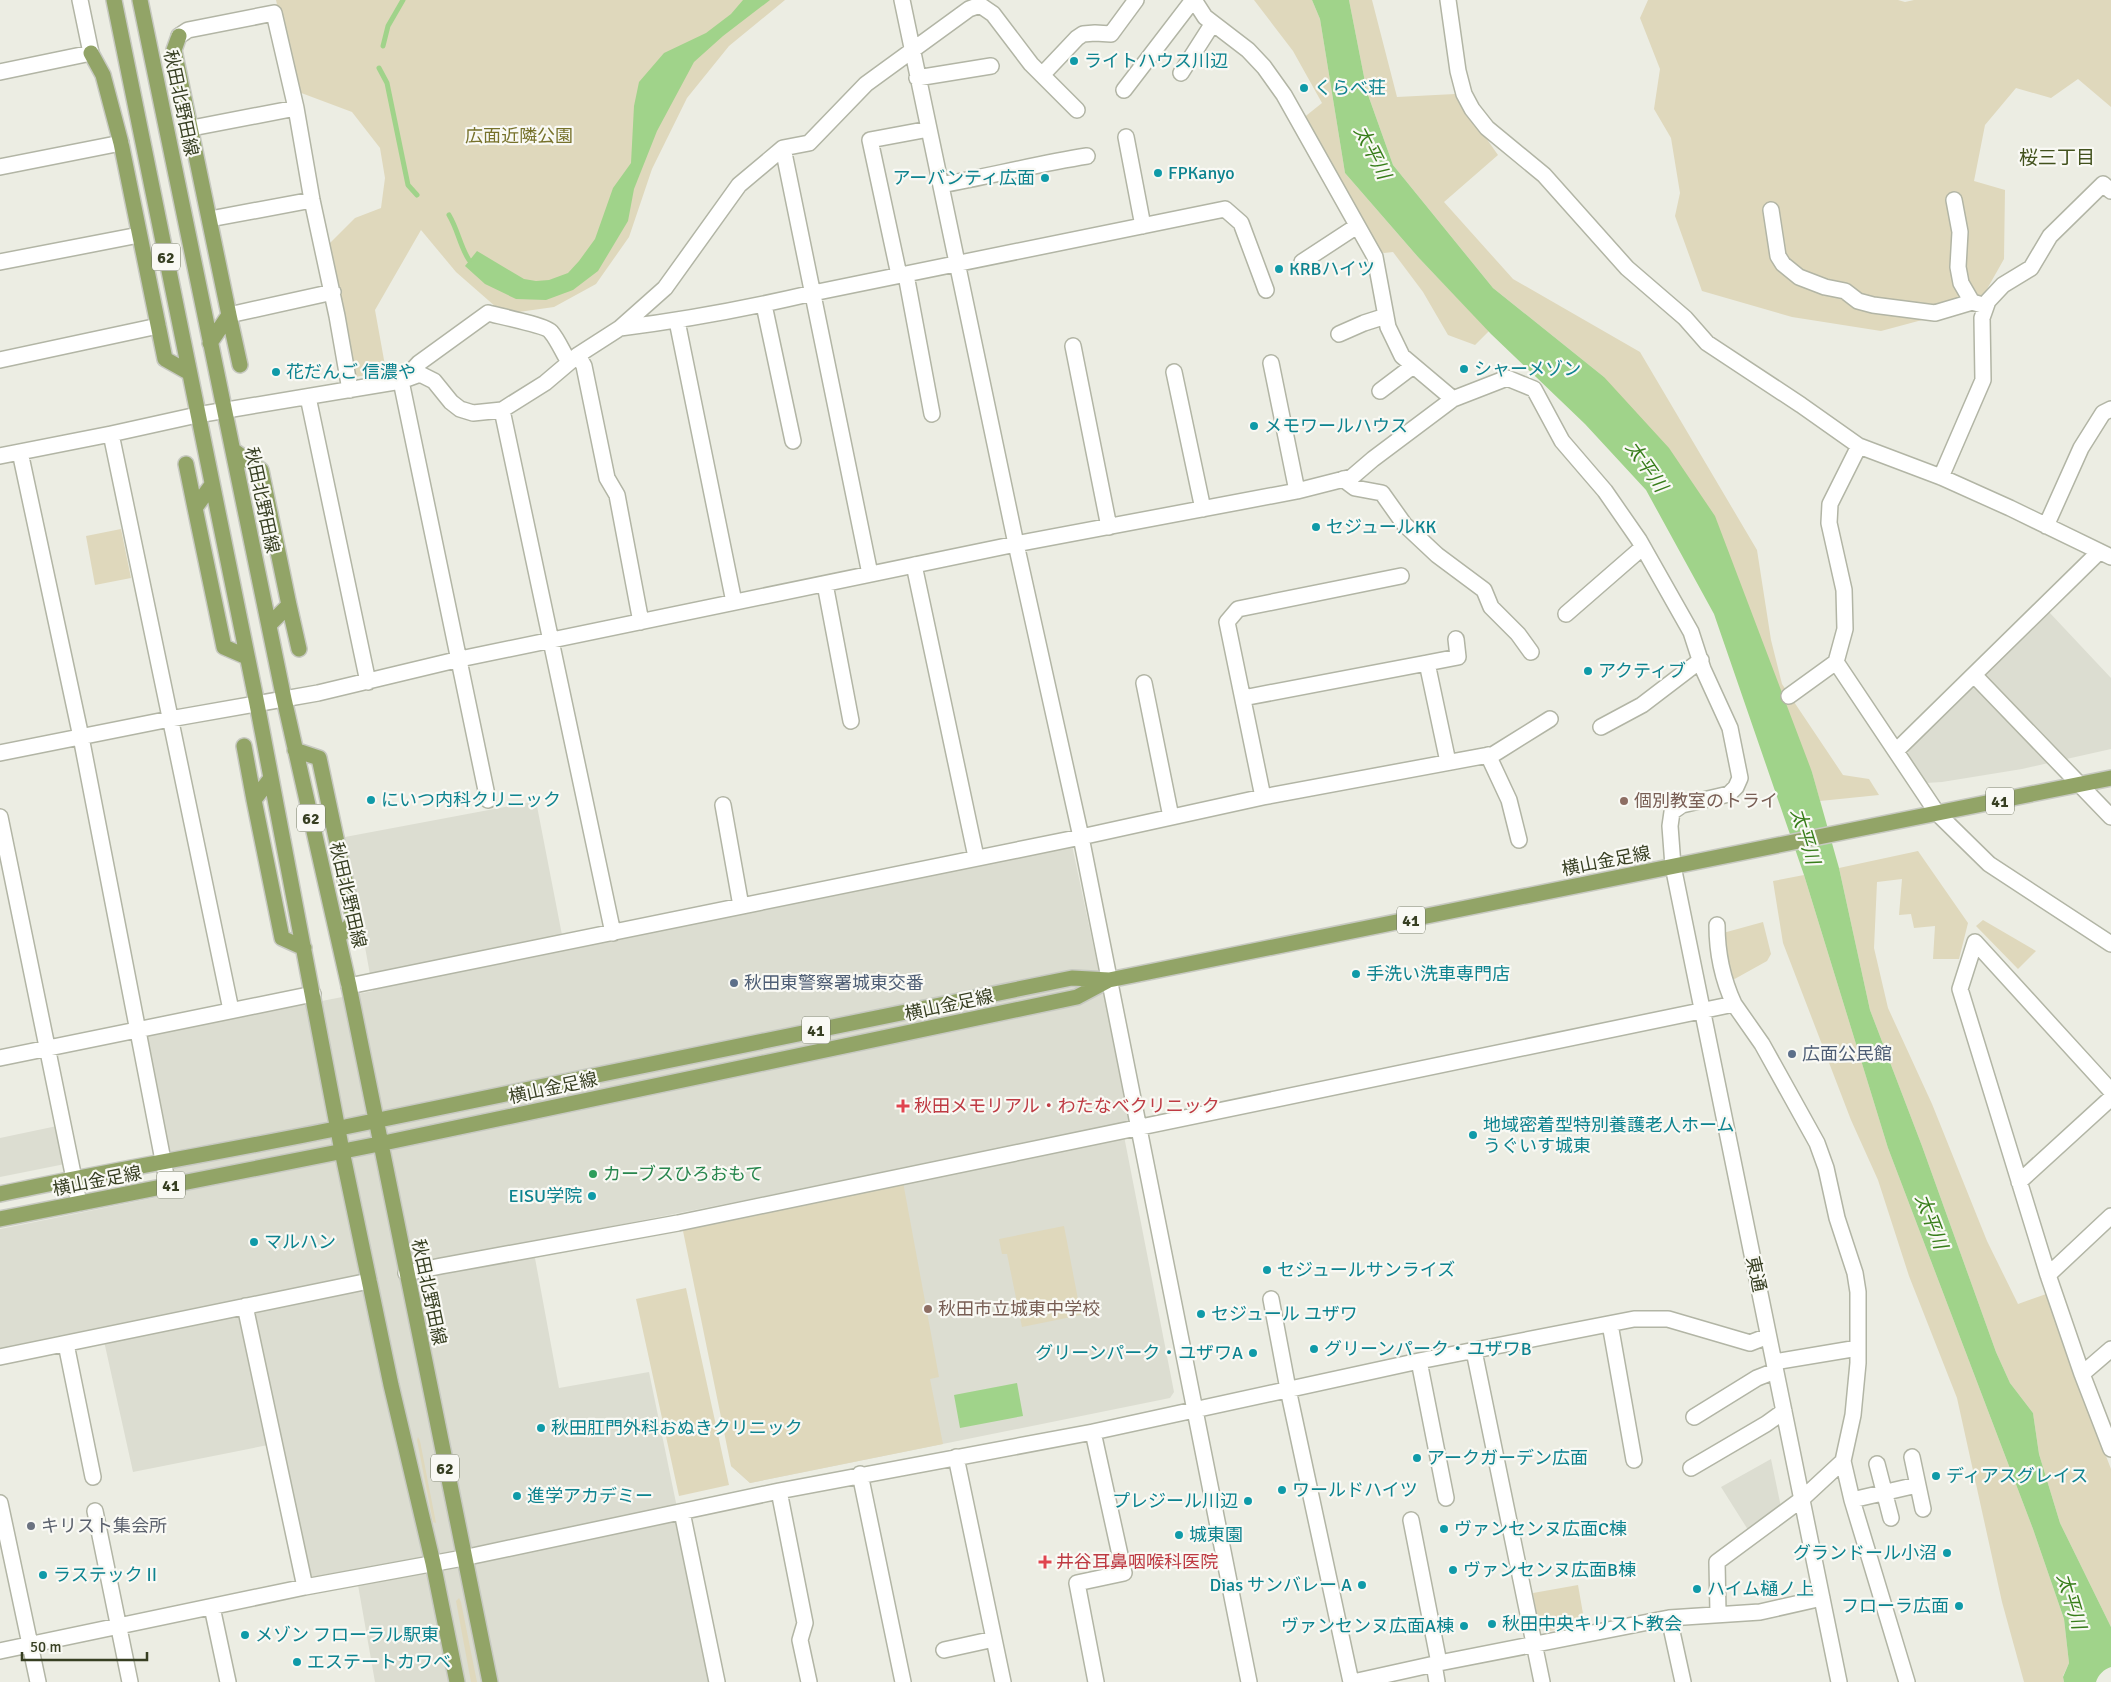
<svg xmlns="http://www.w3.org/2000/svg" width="2111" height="1682" viewBox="0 0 2111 1682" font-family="Signika,'Noto Sans JP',sans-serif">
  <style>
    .built { fill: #dcddd1 }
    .green { fill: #dfd8bc }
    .water { fill: #a0d38a }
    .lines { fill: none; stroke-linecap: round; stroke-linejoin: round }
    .stream { stroke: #a0d38a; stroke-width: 5 }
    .minor-casing { stroke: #b2b5a5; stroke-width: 18 }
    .major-casing { stroke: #c7c9c1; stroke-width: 18 }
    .minor { stroke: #fff; stroke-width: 15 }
    .major { stroke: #92a467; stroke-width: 15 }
    .culture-dot { fill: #0f9aa8; stroke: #f9f9f4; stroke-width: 2 }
    .education-dot { fill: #8d6e63; stroke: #f9f9f4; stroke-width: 2 }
    .service-dot { fill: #5c6f8a; stroke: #f9f9f4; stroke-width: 2 }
    .health-dot { fill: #e0444e; stroke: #f9f9f4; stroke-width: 2 }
    .leisure-dot { fill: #2e9e5b; stroke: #f9f9f4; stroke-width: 2 }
    .worship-dot { fill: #6b7280; stroke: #f9f9f4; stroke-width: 2 }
    .labels { text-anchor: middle; stroke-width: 4.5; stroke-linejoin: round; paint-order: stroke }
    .shield { fill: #f9f9f4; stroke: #717761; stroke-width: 1 }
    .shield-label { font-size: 16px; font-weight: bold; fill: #373f22 }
    .culture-label { font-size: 18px; fill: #0d838f; stroke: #f9f9f4; text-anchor: start }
    .street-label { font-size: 18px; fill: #373f22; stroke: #f9f9f4 }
    .park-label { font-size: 18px; fill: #77722b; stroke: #f9f9f4 }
    .education-label { font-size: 18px; fill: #785e54; stroke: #f9f9f4; text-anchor: start }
    .service-label { font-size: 18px; fill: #4e5e75; stroke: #f9f9f4; text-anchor: start }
    .health-label { font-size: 18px; fill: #be3a42; stroke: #f9f9f4; text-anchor: start }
    .leisure-label { font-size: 18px; fill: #27864d; stroke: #f9f9f4; text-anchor: start }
    .worship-label { font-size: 18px; fill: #5b616d; stroke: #f9f9f4; text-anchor: start }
    .water-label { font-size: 19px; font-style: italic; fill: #377d1a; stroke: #f9f9f4 }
    .neighbourhood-label { font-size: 19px; fill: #42521d; stroke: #f9f9f4 }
  </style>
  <rect width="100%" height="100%" fill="#ecede3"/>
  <path class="built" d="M 2049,612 L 2111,678 L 2111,749 L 2022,769 L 1942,782 L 1910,784 L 1908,750 Z
    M 536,801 L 562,935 L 598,929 L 1069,831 L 1131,1124 L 532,1242 L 559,1388 L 649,1372 L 713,1682 L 375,1682 L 358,1585 L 315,1579 L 301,1567 L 278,1443 L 133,1472 L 102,1332 L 0,1354 L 0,1229 L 173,1194 L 143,1036 L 373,991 L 345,837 Z
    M 57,1126 L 80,1161 L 0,1177 L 0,1138 Z
    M 1124,1136 L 1174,1392 L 1170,1398 L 750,1483 L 731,1466 L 903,1182 Z
    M 1771,1459 L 1781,1507 L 1750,1533 L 1721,1487 Z"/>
  <path class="green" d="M 276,0 L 785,0 L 729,46 L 687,98 L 652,169 L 629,237 L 596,284 L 554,307 L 504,314 L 456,272 L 421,230 L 375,310 L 386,371 L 351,378 L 328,245 L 355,218 L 381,208 L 385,178 L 380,148 L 352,112 L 296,91 Z
    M 1254,0 L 1312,0 L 1320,19 L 1345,173 L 1418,257 L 1489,331 L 1475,345 L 1448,335 L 1423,292 L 1393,252 L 1384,253 L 1377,250 L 1302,119 L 1322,103 L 1293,51 Z
    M 1349,0 L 1372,0 L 1397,97 L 1455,94 L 1498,155 L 1444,202 L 1513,279 L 1640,352 L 1757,550 L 1771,640 L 1782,684 L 1843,775 L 1869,779 L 1879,795 L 1820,801 L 1812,772 L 1604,377 L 1493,288 L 1393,165 L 1367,92 Z
    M 1648,0 L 1898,0 L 1905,2 L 1914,0 L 2111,0 L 2111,107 L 2078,79 L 2051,98 L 2016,88 L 1985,125 L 1974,181 L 2005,190 L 2004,259 L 1978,305 L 1881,331 L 1792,317 L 1702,291 L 1675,216 L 1680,193 L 1671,138 L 1654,109 L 1660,69 L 1640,18 Z
    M 121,529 L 131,578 L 95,585 L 86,536 Z
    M 1918,851 L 1968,923 L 1959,959 L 1933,959 L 1935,926 L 1914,928 L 1911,914 L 1899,915 L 1902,879 L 1877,882 L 1874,948 L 1888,1008 L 1932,1104 L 1987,1241 L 2018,1304 L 2049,1293 L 2076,1378 L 2111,1469 L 2111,1627 L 2060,1523 L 2039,1454 L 2033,1413 L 2010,1383 L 1996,1352 L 1922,1146 L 1870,1010 L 1839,868 Z
    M 1804,875 L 1888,1148 L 2033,1529 L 2064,1619 L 2069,1663 L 2063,1676 L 2064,1682 L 2024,1682 L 2002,1602 L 1957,1398 L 1909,1276 L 1878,1180 L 1851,1120 L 1783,943 L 1773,881 Z
    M 1983,920 L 2036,951 L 2018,969 L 1976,926 Z
    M 1763,922 L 1771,954 L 1767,961 L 1731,981 L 1723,933 Z
    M 903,1182 L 939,1377 L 930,1379 L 943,1444 L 750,1483 L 731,1466 L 682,1226 Z
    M 1064,1226 L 1081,1315 L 1022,1327 L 1007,1254 L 1002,1254 L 999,1239 Z
    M 686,1288 L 729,1485 L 679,1496 L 636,1299 Z
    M 418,1437 L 420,1441 L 436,1523 L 433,1522 L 417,1440 Z
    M 1578,1585 L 1585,1625 L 1549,1631 L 1538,1623 L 1533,1593 Z
    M 459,1598 L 461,1602 L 477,1682 L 471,1682 L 456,1601 Z"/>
  <path class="water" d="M 743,0 L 770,0 L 723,36 L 694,62 L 657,131 L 634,189 L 628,221 L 598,271 L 573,290 L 546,300 L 516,299 L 485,284 L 465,266 L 477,251 L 524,279 L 536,281 L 549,280 L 568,273 L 579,261 L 595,239 L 613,188 L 631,163 L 634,106 L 639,82 L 664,53 L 706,33 L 731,14 Z
    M 1312,0 L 1349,0 L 1367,92 L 1393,165 L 1493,288 L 1604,377 L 1669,448 L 1715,516 L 1812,772 L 1839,868 L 1870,1010 L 1922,1146 L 1996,1352 L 2010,1383 L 2033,1413 L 2039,1454 L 2060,1523 L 2111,1627 L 2111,1667 C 2104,1669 2098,1675 2096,1682 L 2064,1682 L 2063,1677 L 2069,1663 L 2064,1619 L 2033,1529 L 1888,1148 L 1804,875 L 1714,614 L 1646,490 L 1585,424 L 1491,334 L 1418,257 L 1345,173 L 1320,19 Z
    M 1017,1383 L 1023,1416 L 960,1428 L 954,1395 Z"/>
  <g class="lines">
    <path class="stream" d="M 383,46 L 388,26 L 403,0
      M 379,68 L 387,83 L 408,185 L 417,195
      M 449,215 C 458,230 460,246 469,260"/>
    <defs>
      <path id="minor" d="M 902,0 L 1016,544 L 1081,837 L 1249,1682
        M 1194,0 L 1205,17 L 1248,50 L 1264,67 L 1284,95 L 1375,257 L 1388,327 L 1402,356 L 1453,399
        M 1448,0 L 1458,71 L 1464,94 L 1472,109 L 1487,128 L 1544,175 L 1627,268 L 1685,318 L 1707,343 L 1801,405 L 1859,446 L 1941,477 L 2010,508 L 2111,557
        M 179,36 L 188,30 L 274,13 L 296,108 L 312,200 L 337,316 L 350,390
        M 0,72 L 91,53 L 80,0
        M 1181,73 L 1213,23
        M 1042,75 L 1077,38 L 1083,34 L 1095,33 L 1111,34 L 1136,0
        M 917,78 L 991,66
        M 1124,90 L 1193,0
        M 192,128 L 296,108
        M 1126,137 L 1143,226
        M 783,148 L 870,574
        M 0,167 L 121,143
        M 941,185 C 990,176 1037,164 1087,156
        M 1954,200 L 1960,232 L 1958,267 L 1961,283 L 1972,302
        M 1771,210 L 1778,256 L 1783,264 L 1799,277 L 1825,287 L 1845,291 L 1858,301 L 1873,305 L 1935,313 L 1972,302 L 1986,306
        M 210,219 L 312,200
        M 0,262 L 139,235
        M 1302,262 L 1357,226
        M 899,275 L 870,140 L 929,129
        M 906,275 L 932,414
        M 764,305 L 793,441
        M 229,315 L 333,292
        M 677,321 L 734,602
        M 620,328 C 685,320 749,308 813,293 L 1225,209 L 1241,223 L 1266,290
        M 1339,334 L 1364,323 L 1386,316
        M 1073,346 L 1109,527
        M 578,355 L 584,366 L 607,478 L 617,495 L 641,622
        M 0,360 L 158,326
        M 1271,363 L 1297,491
        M 1174,372 L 1203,509
        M 405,378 L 419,363 L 488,313 C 499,316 547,326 551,332 C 558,340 563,353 569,362
        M 401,381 L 488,800
        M 1380,391 L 1413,366
        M 308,397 L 368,682
        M 502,410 L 613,933
        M 111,434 L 231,1010
        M 20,452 L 81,737 L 168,1186
        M 0,456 L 111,434 L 197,415 L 401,381 L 420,374 L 434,381 L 451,402 L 460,409 L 473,413 L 502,410 L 545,383 L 578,355 L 620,328 L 665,288 L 739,185 L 783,148 L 809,143 L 866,84 L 969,9 L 980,5 L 993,14 L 1031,64 L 1077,110
        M 1941,477 L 1983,380 L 1982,318 L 1988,301 L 2003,285 L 2031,268 L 2050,236 L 2103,184 L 2111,191
        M 1343,479 L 1355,488 L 1382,493 L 1404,524 L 1437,555 L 1484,590 L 1491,607 L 1518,634 L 1531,652
        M 2046,526 L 2081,448 L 2103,413 L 2111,409
        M 914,565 L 976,857
        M 825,584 L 851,721
        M 1566,614 L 1643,547
        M 1836,662 L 1937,813 L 1989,864 L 2111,944
        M 1427,663 L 1458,657 L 1456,639
        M 1974,675 L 2111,817
        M 1144,683 L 1171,817
        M 1789,696 L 1836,662 L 1845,629 L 1844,590 L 1829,523 L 1830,504 L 1859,446
        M 1243,698 L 1427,663 L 1448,762
        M 1601,727 L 1642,705 L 1701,660
        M 1896,751 L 2099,552
        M 0,753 L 170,719 L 318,693 L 460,659 L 1016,544 L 1297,491 L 1352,477 L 1373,459 L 1453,399 L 1507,378 L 1534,389 L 1562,441 L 1605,491 L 1639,540 L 1691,632 L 1703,669 L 1730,728 L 1740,778 L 1736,787 L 1729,794 L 1682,805 L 1672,812 L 1670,826 L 1673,866 L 1839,1682
        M 1488,755 L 1509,800 L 1519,840
        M 1263,797 L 1227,622 L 1238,609 L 1401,576
        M 723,805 L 741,906
        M 0,817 L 79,1203
        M 1717,925 C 1717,954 1722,978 1734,1004
        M 349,986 L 1081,837 L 1263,797 L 1494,754 L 1550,719
        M 0,1058 L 313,994
        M 2111,1091 L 1975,942 L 1960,989 L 2048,1275 L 2082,1374 L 2111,1449
        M 2019,1182 L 2111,1098
        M 406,1273 L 441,1266 L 678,1223 L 1734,1004 L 1762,1044 L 1817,1143 L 1826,1168 L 1837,1218 L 1855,1273 L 1858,1292 L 1858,1363 L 1853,1415 L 1843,1461 L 1852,1500 L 1907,1682
        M 2048,1275 L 2111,1216
        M 1271,1299 L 1288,1389 L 1351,1682
        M 245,1306 L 305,1587
        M 1610,1324 L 1634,1460
        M 66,1344 L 93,1477
        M 1474,1351 L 1542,1682
        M 0,1357 L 369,1281
        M 1419,1361 L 1446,1498
        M 1774,1362 L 1858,1348
        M 2082,1374 L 2111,1349
        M 1694,1417 L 1757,1378 L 1775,1371
        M 1093,1432 L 1124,1573 L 1077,1583 L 1096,1682
        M 956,1457 L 1003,1682
        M 1912,1457 L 1923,1509
        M 1877,1464 L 1891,1518
        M 1691,1468 L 1766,1424 L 1784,1411
        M 860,1474 L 903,1682
        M 779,1491 L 805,1623 L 800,1640 L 809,1682
        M 1852,1500 L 1917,1485
        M 0,1503 L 38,1682
        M 95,1511 L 130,1682
        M 682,1512 L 717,1682
        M 1411,1520 L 1439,1663
        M 212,1607 L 228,1682
        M 1718,1613 L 1717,1562 L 1802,1499 L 1843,1461
        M 1669,1618 L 1683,1682
        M 944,1650 L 994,1639
        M 0,1651 L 305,1587 L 463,1558 L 779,1491 L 1093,1432 L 1419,1361 L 1634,1319 L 1668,1319 L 1750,1343 L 1768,1336
        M 1434,1664 L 1437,1682
        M 1353,1682 L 1439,1663 L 1669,1618 L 1760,1612 L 1822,1598"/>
      <path id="major" d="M 114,0 L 257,704 L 342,1151 L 391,1385 L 433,1563 L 457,1682
        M 140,0 L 284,699 L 349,986 L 490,1682
        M 179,36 L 174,50 L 229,315 L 210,343
        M 91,53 L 103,75 L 121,143 L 165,359 L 188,372
        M 229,315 L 240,365
        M 233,450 L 261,470 L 289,605 L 269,625
        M 186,464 L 195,508
        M 211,486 L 195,508 L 224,647 L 247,657
        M 289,605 L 299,649
        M 244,746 L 254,800
        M 295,750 L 319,758 L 354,922 L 338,937
        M 271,778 L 254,800 L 282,938 L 304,948
        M 0,1194 C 113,1170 227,1151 340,1128 C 584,1078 828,1027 1072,978 L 1109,980 L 2111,778
        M 0,1219 L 379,1144 L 1077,997 L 1109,980"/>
    </defs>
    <use href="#minor" class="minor-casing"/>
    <use href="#major" class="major-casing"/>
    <use href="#minor" class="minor"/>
    <use href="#major" class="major"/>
  </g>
  <g class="culture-dot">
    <circle cx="1074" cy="61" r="5"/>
    <circle cx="1304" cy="88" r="5"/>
    <circle cx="1158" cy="173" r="5"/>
    <circle cx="1045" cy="178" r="5"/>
    <circle cx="1279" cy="269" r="5"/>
    <circle cx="1464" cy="369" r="5"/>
    <circle cx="276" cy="372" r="5"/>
    <circle cx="1254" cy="426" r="5"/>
    <circle cx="1316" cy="527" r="5"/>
    <circle cx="1588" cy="671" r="5"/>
    <circle cx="371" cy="800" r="5"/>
    <circle cx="1356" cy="974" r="5"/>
    <circle cx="1473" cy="1135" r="5"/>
    <circle cx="592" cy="1196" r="5"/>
    <circle cx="254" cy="1242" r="5"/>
    <circle cx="1267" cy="1270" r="5"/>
    <circle cx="1201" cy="1314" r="5"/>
    <circle cx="1314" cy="1349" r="5"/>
    <circle cx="1253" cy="1353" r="5"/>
    <circle cx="541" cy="1428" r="5"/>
    <circle cx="1417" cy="1458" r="5"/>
    <circle cx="1936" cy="1476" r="5"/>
    <circle cx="1282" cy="1490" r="5"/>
    <circle cx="517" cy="1496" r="5"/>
    <circle cx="1248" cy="1501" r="5"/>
    <circle cx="1444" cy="1529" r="5"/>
    <circle cx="1179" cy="1535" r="5"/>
    <circle cx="1947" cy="1553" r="5"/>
    <circle cx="1453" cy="1570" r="5"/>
    <circle cx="43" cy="1575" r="5"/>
    <circle cx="1362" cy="1585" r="5"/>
    <circle cx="1697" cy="1589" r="5"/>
    <circle cx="1959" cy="1606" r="5"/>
    <circle cx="1492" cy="1624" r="5"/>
    <circle cx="1464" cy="1626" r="5"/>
    <circle cx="245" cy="1635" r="5"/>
    <circle cx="297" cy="1662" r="5"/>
  </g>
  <g class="education-dot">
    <circle cx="1624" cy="801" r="5"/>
    <circle cx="928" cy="1309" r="5"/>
  </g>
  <g class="service-dot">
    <circle cx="734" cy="983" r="5"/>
    <circle cx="1792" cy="1054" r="5"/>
  </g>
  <g class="health-dot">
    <path d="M900.5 1098.5h5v5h5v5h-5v5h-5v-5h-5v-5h5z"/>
    <path d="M1042.5 1554.5h5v5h5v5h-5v5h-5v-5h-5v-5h5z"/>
  </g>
  <circle class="leisure-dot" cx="593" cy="1174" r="5"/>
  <circle class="worship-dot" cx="31" cy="1526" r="5"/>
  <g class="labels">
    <g class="shield">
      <rect x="152" y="243.5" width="28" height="27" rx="4"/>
      <rect x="1986" y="787.5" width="28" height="27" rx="4"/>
      <rect x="297" y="804.5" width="28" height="27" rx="4"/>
      <rect x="1397" y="906.5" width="28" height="27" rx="4"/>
      <rect x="802" y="1016.5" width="28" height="27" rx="4"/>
      <rect x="157" y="1171.5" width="28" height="27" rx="4"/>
      <rect x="431" y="1454.5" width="28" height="27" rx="4"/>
    </g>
    <g class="shield-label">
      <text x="166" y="263">62</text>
      <text x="2000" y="807">41</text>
      <text x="311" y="824">62</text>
      <text x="1411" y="926">41</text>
      <text x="816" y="1036">41</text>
      <text x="171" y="1191">41</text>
      <text x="445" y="1474">62</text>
    </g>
    <g class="culture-label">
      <text x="1084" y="67">ライトハウス川辺</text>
      <text x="1314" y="94">くらべ荘</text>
      <text x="1168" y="179">FPKanyo</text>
      <text x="1035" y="184" text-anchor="end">アーバンティ広面</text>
      <text x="1289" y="275">KRBハイツ</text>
      <text x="1474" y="375">シャーメゾン</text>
      <text x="286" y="378">花だんご 信濃や</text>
      <text x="1264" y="432">メモワールハウス</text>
      <text x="1326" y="533">セジュールKK</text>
      <text x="1598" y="677">アクティブ</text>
      <text x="381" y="806">にいつ内科クリニック</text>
      <text x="1366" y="980">手洗い洗車専門店</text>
      <text x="1483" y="1131">地域密着型特別養護老人ホーム<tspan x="1483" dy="21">うぐいす城東</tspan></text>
      <text x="582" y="1202" text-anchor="end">EISU学院</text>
      <text x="264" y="1248">マルハン</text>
      <text x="1277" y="1276">セジュールサンライズ</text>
      <text x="1211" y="1320">セジュール ユザワ</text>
      <text x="1324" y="1355">グリーンパーク・ユザワB</text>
      <text x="1243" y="1359" text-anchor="end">グリーンパーク・ユザワA</text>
      <text x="551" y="1434">秋田肛門外科おぬきクリニック</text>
      <text x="1427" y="1464">アークガーデン広面</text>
      <text x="1946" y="1482">ディアスグレイス</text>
      <text x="1292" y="1496">ワールドハイツ</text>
      <text x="527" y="1502">進学アカデミー</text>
      <text x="1238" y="1507" text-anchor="end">プレジール川辺</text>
      <text x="1454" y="1535">ヴァンセンヌ広面C棟</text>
      <text x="1189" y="1541">城東園</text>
      <text x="1937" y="1559" text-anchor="end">グランドール小沼</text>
      <text x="1463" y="1576">ヴァンセンヌ広面B棟</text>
      <text x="53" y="1581">ラステックⅡ</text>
      <text x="1352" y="1591" text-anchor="end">Dias サンバレー A</text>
      <text x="1707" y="1595">ハイム樋ノ上</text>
      <text x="1949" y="1612" text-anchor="end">フローラ広面</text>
      <text x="1502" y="1630">秋田中央キリスト教会</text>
      <text x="1454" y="1632" text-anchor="end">ヴァンセンヌ広面A棟</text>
      <text x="255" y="1641">メゾン フローラル駅東</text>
      <text x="307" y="1668">エステートカワベ</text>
    </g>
    <g class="street-label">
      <text transform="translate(181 103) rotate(78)" y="6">秋田北野田線</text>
      <text transform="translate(262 500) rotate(78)" y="6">秋田北野田線</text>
      <text transform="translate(1606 861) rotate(-11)" y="6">横山金足線</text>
      <text transform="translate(348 895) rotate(77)" y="6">秋田北野田線</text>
      <text transform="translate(949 1005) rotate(-12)" y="6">横山金足線</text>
      <text transform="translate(553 1088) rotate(-12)" y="6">横山金足線</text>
      <text transform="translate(97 1181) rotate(-11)" y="6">横山金足線</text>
      <text transform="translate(1756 1274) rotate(78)" y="6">東通</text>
      <text transform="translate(429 1292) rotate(78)" y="6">秋田北野田線</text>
    </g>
    <g class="park-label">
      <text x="519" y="142">広面近隣公園</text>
    </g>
    <g class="education-label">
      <text x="1634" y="807">個別教室のトライ</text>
      <text x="938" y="1315">秋田市立城東中学校</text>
    </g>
    <g class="service-label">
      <text x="744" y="989">秋田東警察署城東交番</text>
      <text x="1802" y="1060">広面公民館</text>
    </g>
    <g class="health-label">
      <text x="914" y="1112">秋田メモリアル・わたなべクリニック</text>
      <text x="1056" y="1568">井谷耳鼻咽喉科医院</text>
    </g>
    <g class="leisure-label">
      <text x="603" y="1180">カーブスひろおもて</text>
    </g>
    <g class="worship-label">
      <text x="41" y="1532">キリスト集会所</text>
    </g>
    <g class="water-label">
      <text transform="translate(1373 152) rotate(63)" y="7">太平川</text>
      <text transform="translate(1647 466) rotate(55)" y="7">太平川</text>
      <text transform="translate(1806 836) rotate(73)" y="7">太平川</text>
      <text transform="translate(1932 1221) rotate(69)" y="7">太平川</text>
      <text transform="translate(2072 1601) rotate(73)" y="7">太平川</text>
    </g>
    <g class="neighbourhood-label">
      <text x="2057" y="164">桜三丁目</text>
    </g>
  </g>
  <path d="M22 1652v8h125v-8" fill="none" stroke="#373f22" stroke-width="2.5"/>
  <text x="30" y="1652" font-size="15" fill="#373f22" stroke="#f9f9f4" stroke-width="4" paint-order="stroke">50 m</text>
</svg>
